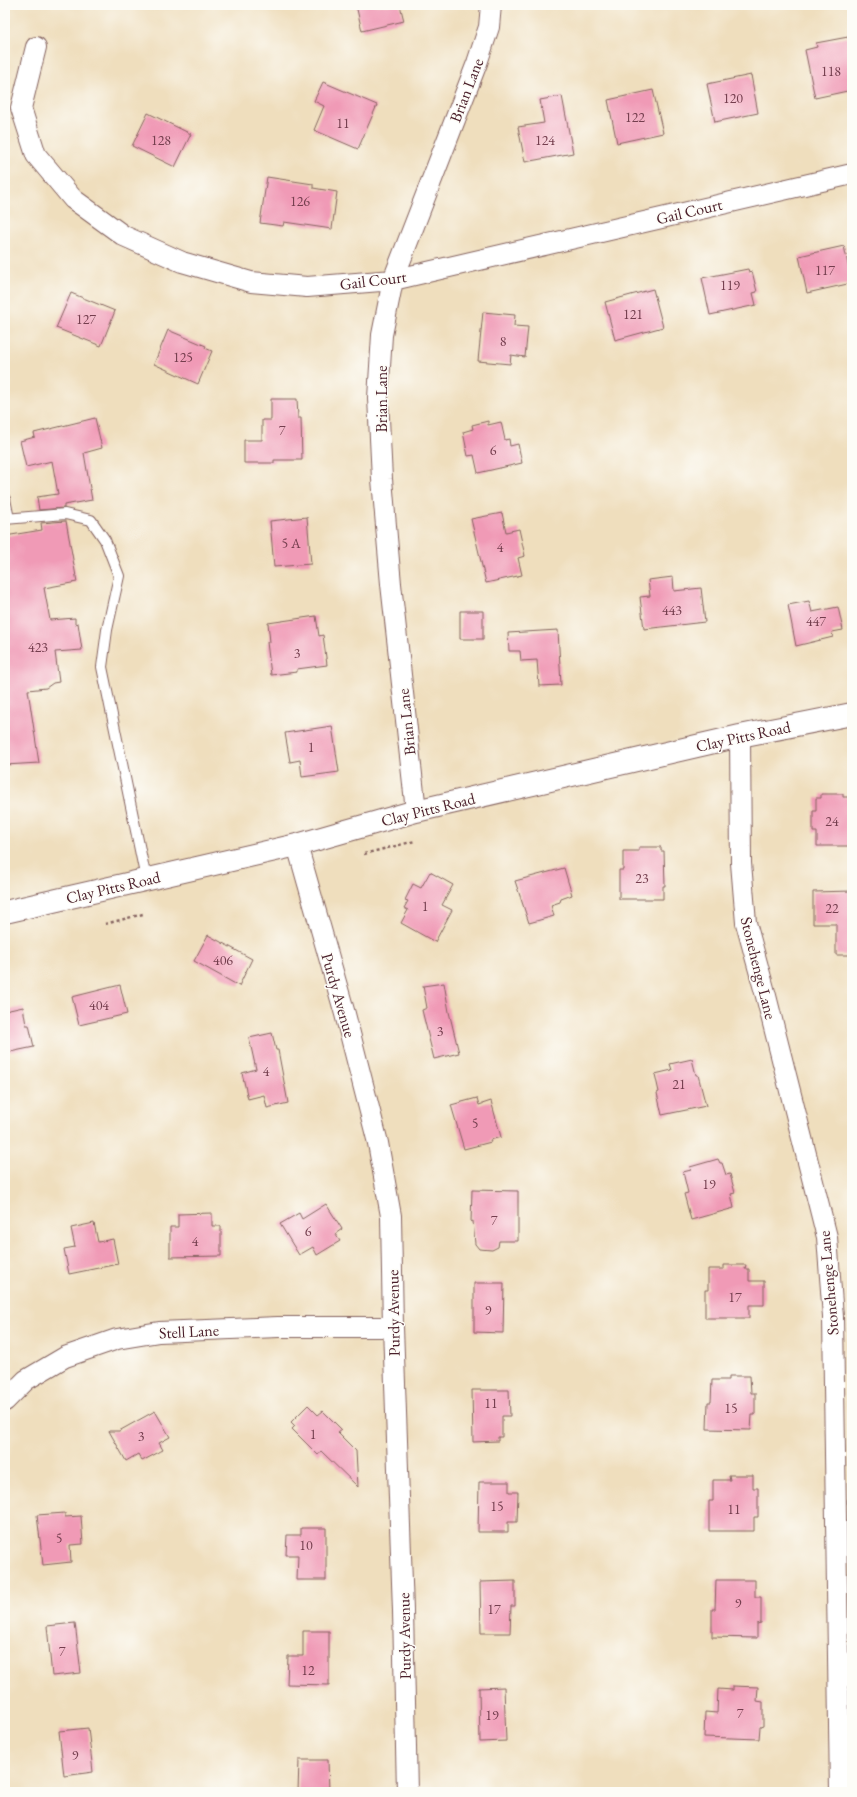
<svg xmlns="http://www.w3.org/2000/svg" width="857" height="1797" viewBox="0 0 857 1797" font-family="'EB Garamond',serif">
  <style>
    .building { fill: #f09ab6 }
    .lines { fill: none; stroke-linecap: round; stroke-linejoin: round }
    .service-casing { stroke: #84625e; stroke-width: 12 }
    .minor-casing { stroke: #84625e; stroke-width: 22 }
    .tertiary-casing { stroke: #84625e; stroke-width: 24 }
    .path { stroke: #84625e; stroke-width: 2.5; stroke-dasharray: 3 3; stroke-linecap: butt }
    .service { stroke: #fff; stroke-width: 10 }
    .minor { stroke: #fff; stroke-width: 20 }
    .tertiary { stroke: #fff; stroke-width: 22 }
    .labels { text-anchor: middle; stroke-width: 3; stroke-linejoin: round; paint-order: stroke }
    .number-label { font-size: 14px; fill: #743e4e }
    .street-label { font-size: 16px; fill: #4a1f2b; stroke: #fdfcf7 }
  </style>
  <rect width="100%" height="100%" fill="#fdfcf7"/>
  <filter id="ink" filterUnits="userSpaceOnUse"><feTurbulence type="fractalNoise" baseFrequency=".025" numOctaves="2"/><feDisplacementMap in="SourceGraphic" scale="8" xChannelSelector="R" yChannelSelector="G"/><feConvolveMatrix kernelMatrix="1 2 1 2 8 2 1 2 1" color-interpolation-filters="sRGB"/></filter>
  <filter id="wash" filterUnits="userSpaceOnUse"><feTurbulence type="fractalNoise" baseFrequency=".012" numOctaves="4" result="noise"/><feDisplacementMap in="SourceGraphic" scale="16" xChannelSelector="R" yChannelSelector="G"/><feGaussianBlur stdDeviation="0.9" result="paint"/><feColorMatrix in="noise" values="0 0 0 0 0 0 0 0 0 0 0 0 0 0 0 0 0 1.4 0 .05"/><feComposite in="paint" operator="in"/></filter>
  <g filter="url(#wash)">
    <rect width="100%" height="100%" fill="#efdebd"/>
    <g id="blocks">
      <path class="building" d="M 356,5 L 400,5 L 404,21 L 362,31 Z
        M 848,37 L 852,58 L 852,90 L 815,98 L 805,50 L 817,47 L 816,43 Z
        M 751,75 L 758,113 L 715,122 L 707,84 Z
        M 323,82 L 377,105 L 358,149 L 314,130 L 324,106 L 314,101 Z
        M 653,90 L 663,133 L 617,143 L 608,100 Z
        M 562,96 L 573,153 L 525,162 L 518,127 L 544,123 L 540,100 Z
        M 148,113 L 191,134 L 175,167 L 132,146 Z
        M 267,177 L 313,184 L 313,188 L 337,192 L 332,229 L 284,222 L 283,226 L 260,223 Z
        M 844,246 L 852,283 L 807,293 L 799,256 Z
        M 748,269 L 749,272 L 752,271 L 757,292 L 753,293 L 756,305 L 710,315 L 702,278 Z
        M 653,289 L 663,327 L 615,340 L 605,302 Z
        M 71,293 L 115,311 L 101,346 L 56,328 Z
        M 483,312 L 515,315 L 514,326 L 528,327 L 525,357 L 511,355 L 510,364 L 478,361 Z
        M 168,330 L 206,346 L 205,348 L 212,351 L 198,384 L 154,364 Z
        M 271,399 L 297,399 L 298,418 L 301,418 L 302,460 L 274,460 L 274,463 L 244,463 L 244,440 L 262,440 L 262,420 L 271,420 Z
        M 95,418 L 102,448 L 84,453 L 92,500 L 64,505 L 64,508 L 39,510 L 37,497 L 58,494 L 52,461 L 26,467 L 20,441 L 35,437 L 34,433 Z
        M 488,421 L 488,425 L 501,422 L 505,440 L 509,439 L 510,446 L 518,444 L 522,463 L 478,473 L 474,455 L 468,456 L 463,432 L 473,429 L 472,425 Z
        M 502,513 L 506,532 L 519,529 L 525,556 L 518,558 L 522,575 L 486,583 L 471,519 Z
        M 307,517 L 311,564 L 274,567 L 270,521 Z
        M 66,521 L 77,582 L 44,588 L 50,620 L 75,618 L 75,624 L 78,623 L 82,650 L 55,652 L 59,682 L 53,683 L 46,688 L 28,690 L 39,763 L 5,765 L 5,536 L 42,530 L 41,523 Z
        M 673,577 L 674,591 L 701,588 L 705,622 L 644,629 L 640,597 L 650,596 L 648,580 Z
        M 809,601 L 812,612 L 838,607 L 843,630 L 832,632 L 833,637 L 796,646 L 788,605 Z
        M 460,611 L 483,611 L 483,639 L 460,639 Z
        M 316,616 L 319,636 L 323,635 L 327,665 L 297,669 L 297,672 L 271,675 L 267,642 L 270,642 L 268,623 Z
        M 558,630 L 561,685 L 539,686 L 537,660 L 521,661 L 520,651 L 509,651 L 508,633 Z
        M 332,726 L 339,772 L 302,777 L 300,760 L 290,762 L 285,733 Z
        M 821,794 L 843,794 L 843,797 L 852,797 L 852,846 L 817,846 L 817,832 L 813,832 L 813,811 L 816,811 L 816,798 L 821,798 Z
        M 639,847 L 661,847 L 661,851 L 664,851 L 665,886 L 663,886 L 663,899 L 619,899 L 619,870 L 623,870 L 623,851 L 639,851 Z
        M 564,868 L 572,895 L 561,899 L 560,902 L 551,905 L 554,916 L 529,923 L 515,881 Z
        M 430,872 L 453,885 L 442,905 L 452,910 L 435,942 L 401,923 L 408,910 L 404,908 L 408,901 L 405,900 L 413,884 L 421,888 Z
        M 852,891 L 852,955 L 836,955 L 836,924 L 813,924 L 813,892 Z
        M 208,935 L 252,959 L 239,986 L 194,961 Z
        M 444,983 L 449,1012 L 459,1053 L 434,1059 L 422,1010 L 427,1008 L 423,986 Z
        M 120,985 L 127,1014 L 79,1025 L 72,997 Z
        M 23,1007 L 26,1025 L 29,1025 L 34,1047 L 10,1052 L 5,1027 L 5,1011 Z
        M 272,1033 L 276,1050 L 278,1050 L 288,1103 L 267,1108 L 264,1095 L 248,1099 L 242,1073 L 256,1069 L 249,1038 Z
        M 692,1059 L 696,1075 L 698,1075 L 706,1106 L 662,1115 L 657,1093 L 659,1092 L 655,1074 L 672,1070 L 670,1064 Z
        M 477,1098 L 479,1105 L 491,1101 L 501,1137 L 490,1140 L 491,1142 L 464,1149 L 451,1105 Z
        M 718,1159 L 720,1163 L 722,1163 L 726,1175 L 730,1174 L 735,1193 L 731,1194 L 734,1208 L 691,1220 L 684,1194 L 688,1193 L 683,1172 L 691,1170 L 690,1167 Z
        M 472,1190 L 518,1191 L 518,1241 L 499,1241 L 498,1247 L 492,1250 L 479,1249 L 475,1244 L 473,1221 L 471,1222 Z
        M 326,1204 L 342,1229 L 335,1234 L 340,1241 L 317,1255 L 313,1247 L 299,1255 L 280,1224 L 299,1213 L 302,1219 Z
        M 212,1213 L 212,1226 L 221,1226 L 221,1256 L 170,1257 L 170,1227 L 178,1227 L 178,1214 Z
        M 94,1223 L 98,1242 L 113,1239 L 118,1264 L 69,1274 L 64,1249 L 75,1247 L 71,1228 Z
        M 724,1265 L 746,1265 L 745,1269 L 749,1269 L 749,1281 L 764,1281 L 764,1305 L 749,1305 L 749,1318 L 705,1318 L 705,1290 L 708,1290 L 708,1269 L 724,1269 Z
        M 474,1283 L 504,1283 L 503,1333 L 474,1332 Z
        M 729,1376 L 750,1376 L 751,1393 L 755,1393 L 755,1415 L 752,1415 L 751,1430 L 707,1429 L 708,1402 L 711,1402 L 712,1380 L 729,1380 Z
        M 472,1390 L 509,1390 L 510,1416 L 502,1416 L 502,1437 L 498,1437 L 498,1441 L 473,1442 Z
        M 308,1405 L 318,1415 L 323,1411 L 341,1429 L 337,1432 L 356,1451 L 358,1487 L 321,1451 L 318,1455 L 292,1429 L 295,1426 L 291,1422 Z
        M 155,1411 L 170,1437 L 159,1443 L 163,1450 L 142,1461 L 138,1454 L 126,1461 L 109,1431 L 119,1431 Z
        M 729,1475 L 753,1475 L 753,1488 L 758,1488 L 758,1517 L 754,1517 L 754,1531 L 709,1531 L 709,1501 L 713,1501 L 713,1480 L 730,1480 Z
        M 479,1482 L 509,1482 L 509,1492 L 518,1492 L 517,1522 L 508,1522 L 508,1532 L 478,1532 Z
        M 65,1513 L 65,1517 L 81,1516 L 83,1544 L 70,1545 L 71,1562 L 43,1565 L 37,1515 Z
        M 301,1528 L 326,1528 L 326,1580 L 297,1580 L 298,1555 L 286,1555 L 287,1535 L 301,1535 Z
        M 716,1580 L 755,1580 L 755,1597 L 761,1597 L 761,1623 L 757,1624 L 757,1638 L 712,1637 L 712,1609 L 715,1609 Z
        M 515,1581 L 515,1606 L 511,1606 L 510,1633 L 481,1633 L 480,1582 Z
        M 75,1623 L 81,1673 L 52,1676 L 47,1626 Z
        M 303,1631 L 329,1631 L 329,1685 L 287,1684 L 288,1656 L 303,1656 Z
        M 733,1686 L 758,1687 L 757,1701 L 763,1702 L 763,1726 L 760,1727 L 759,1739 L 704,1737 L 705,1712 L 717,1713 L 718,1689 L 733,1690 Z
        M 504,1687 L 506,1741 L 480,1742 L 479,1688 Z
        M 88,1728 L 93,1772 L 64,1776 L 59,1731 Z
        M 299,1760 L 328,1760 L 329,1792 L 298,1792 Z"/>
    </g>
  </g>
  <g filter="url(#ink)">
    <use href="#blocks" fill-opacity="0" stroke="#84625e" stroke-width="1"/>
    <g class="lines">
      <defs>
        <path id="service" d="M 5,499 L 9,519
          M 5,519 L 65,514 L 91,520 L 105,540 L 119,576 L 107,630 L 102,667 L 146,879"/>
        <path id="minor" d="M 36,47 L 21,108 L 36,155 L 73,199 L 124,236 L 182,262 L 251,282 L 307,287 L 393,280 L 852,174
          M 740,736 L 741,863 L 746,923 L 766,996 L 827,1237 L 833,1317 L 840,1792
          M 416,811 L 391,584 L 382,479 L 378,398 L 382,335 L 393,280 L 477,63 L 489,27 L 491,5
          M 297,845 L 345,1014 L 378,1143 L 391,1216 L 393,1327 L 403,1611 L 407,1792
          M 5,1401 L 26,1380 L 65,1357 L 117,1339 L 159,1332 L 278,1327 L 393,1327"/>
        <path id="tertiary" d="M 5,912 L 297,845 L 416,811 L 740,736 L 852,714"/>
      </defs>
      <use href="#service" class="service-casing"/>
      <use href="#minor" class="minor-casing"/>
      <use href="#tertiary" class="tertiary-casing"/>
      <path class="path" d="M 364,854 L 415,841
        M 105,924 L 143,914"/>
      <use href="#service" class="service"/>
      <use href="#minor" class="minor"/>
      <use href="#tertiary" class="tertiary"/>
    </g>
  </g>
  <g class="labels">
    <g class="number-label">
      <text x="831" y="76">118</text>
      <text x="733" y="103">120</text>
      <text x="635" y="122">122</text>
      <text x="343" y="128">11</text>
      <text x="161" y="145">128</text>
      <text x="545" y="145">124</text>
      <text x="300" y="206">126</text>
      <text x="825" y="275">117</text>
      <text x="730" y="290">119</text>
      <text x="633" y="319">121</text>
      <text x="86" y="324">127</text>
      <text x="503" y="346">8</text>
      <text x="183" y="362">125</text>
      <text x="282" y="435">7</text>
      <text x="493" y="455">6</text>
      <text x="291" y="548">5 A</text>
      <text x="500" y="552">4</text>
      <text x="672" y="615">443</text>
      <text x="816" y="626">447</text>
      <text x="38" y="652">423</text>
      <text x="297" y="658">3</text>
      <text x="311" y="752">1</text>
      <text x="832" y="826">24</text>
      <text x="642" y="883">23</text>
      <text x="425" y="911">1</text>
      <text x="832" y="913">22</text>
      <text x="223" y="965">406</text>
      <text x="99" y="1010">404</text>
      <text x="440" y="1036">3</text>
      <text x="266" y="1076">4</text>
      <text x="679" y="1089">21</text>
      <text x="475" y="1128">5</text>
      <text x="709" y="1189">19</text>
      <text x="494" y="1225">7</text>
      <text x="308" y="1236">6</text>
      <text x="195" y="1246">4</text>
      <text x="735" y="1302">17</text>
      <text x="488" y="1315">9</text>
      <text x="491" y="1408">11</text>
      <text x="731" y="1413">15</text>
      <text x="313" y="1439">1</text>
      <text x="141" y="1441">3</text>
      <text x="497" y="1511">15</text>
      <text x="734" y="1514">11</text>
      <text x="59" y="1543">5</text>
      <text x="306" y="1550">10</text>
      <text x="738" y="1608">9</text>
      <text x="494" y="1614">17</text>
      <text x="62" y="1656">7</text>
      <text x="308" y="1675">12</text>
      <text x="740" y="1718">7</text>
      <text x="492" y="1720">19</text>
      <text x="75" y="1760">9</text>
    </g>
    <g class="street-label">
      <text transform="translate(466 90) rotate(-69)" y="6">Brian Lane</text>
      <text transform="translate(689 211) rotate(-13)" y="6">Gail Court</text>
      <text transform="translate(373 280) rotate(-7)" y="6">Gail Court</text>
      <text transform="translate(381 399) rotate(-90)" y="6">Brian Lane</text>
      <text transform="translate(406 722) rotate(-96)" y="6">Brian Lane</text>
      <text transform="translate(743 736) rotate(-12)" y="6">Clay Pitts Road</text>
      <text transform="translate(428 809) rotate(-14)" y="6">Clay Pitts Road</text>
      <text transform="translate(113 887) rotate(-13)" y="6">Clay Pitts Road</text>
      <text transform="translate(759 968) rotate(76)" y="6">Stonehenge Lane</text>
      <text transform="translate(339 995) rotate(74)" y="6">Purdy Avenue</text>
      <text transform="translate(828 1283) rotate(-95)" y="6">Stonehenge Lane</text>
      <text transform="translate(393 1313) rotate(-91)" y="6">Purdy Avenue</text>
      <text transform="translate(189 1331) rotate(-3)" y="6">Stell Lane</text>
      <text transform="translate(404 1636) rotate(-91)" y="6">Purdy Avenue</text>
    </g>
  </g>
  <rect width="857" height="1797" fill="none" stroke="#fdfcf7" stroke-width="20"/>
</svg>
